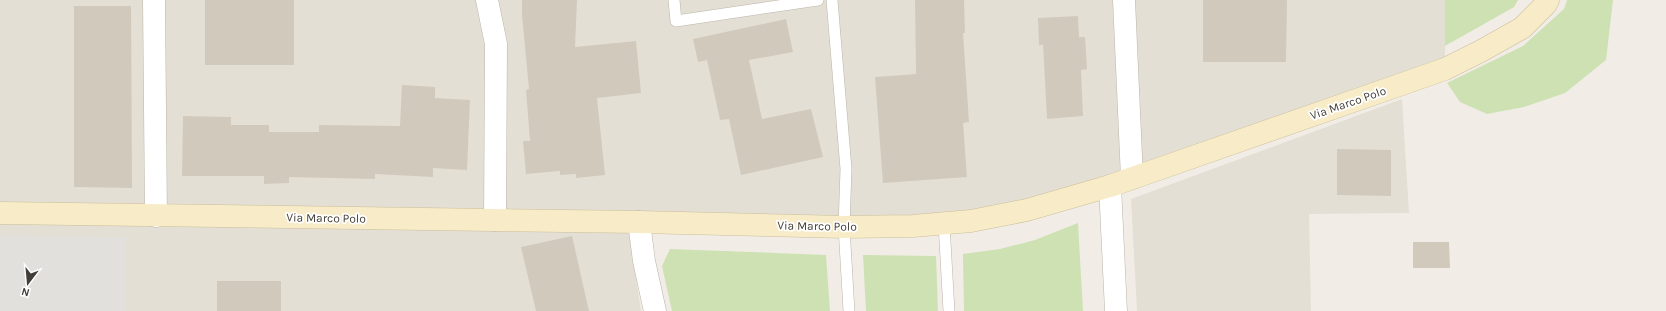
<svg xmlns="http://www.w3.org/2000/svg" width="1666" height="311" viewBox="0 0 1666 311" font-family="Karla,sans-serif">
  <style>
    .residential { fill: #e4dfd4 }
    .green { fill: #cde1b3 }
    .parking { fill: #e2e0dd }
    .building { fill: #d1c9bc }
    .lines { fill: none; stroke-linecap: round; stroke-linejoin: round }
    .lane-casing { stroke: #bbb4a9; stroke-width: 12 }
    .street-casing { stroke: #bbb4a9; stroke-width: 23 }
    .secondary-casing { stroke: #cbbe9a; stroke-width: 23 }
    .lane { stroke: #fff; stroke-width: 11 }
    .street { stroke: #fff; stroke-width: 22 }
    .secondary { stroke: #f8ecc8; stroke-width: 22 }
    .labels { text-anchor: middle; stroke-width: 3.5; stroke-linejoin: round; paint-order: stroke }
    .street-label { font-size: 12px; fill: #423d36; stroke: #fff }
  </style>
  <rect width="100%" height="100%" fill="#f1ede6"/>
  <path class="residential" d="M 0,0 L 1445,0 L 1445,59 L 1066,190 L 968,213 L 910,218 L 626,214 L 641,311 L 0,311 Z
    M 1402,99 L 1409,213 L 1309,214 L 1311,311 L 1137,311 L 1131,199 Z"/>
  <path class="green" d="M 1445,0 L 1518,0 L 1514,7 L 1445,46 Z
    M 1567,0 L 1613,0 L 1606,60 L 1565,93 L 1524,107 L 1487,114 L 1460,102 L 1447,83 L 1523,46 L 1564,9 Z
    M 1078,223 L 1083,311 L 964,311 L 963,254 L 1000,249 L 1035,240 Z
    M 670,249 L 826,255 L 830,311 L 672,311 L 662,266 Z
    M 863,255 L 936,256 L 938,311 L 866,311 Z"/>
  <path class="parking" d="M 0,236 L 126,237 L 126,311 L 0,311 Z"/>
  <path class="building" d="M 205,0 L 294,0 L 294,65 L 205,65 Z
    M 522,0 L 577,0 L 575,47 L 636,41 L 641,93 L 597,98 L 605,175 L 576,178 L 576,174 L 560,175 L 560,171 L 526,174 L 523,141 L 530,141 L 526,90 L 529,89 L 522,15 Z
    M 915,0 L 964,0 L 965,33 L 963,33 L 969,122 L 963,123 L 967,177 L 883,183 L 875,77 L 916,74 Z
    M 1203,0 L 1287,0 L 1286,62 L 1203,62 Z
    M 74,6 L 131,6 L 132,188 L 74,187 Z
    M 1078,16 L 1079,37 L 1085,37 L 1087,69 L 1081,70 L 1083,116 L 1047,119 L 1043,45 L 1039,45 L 1038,18 Z
    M 786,19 L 793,52 L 749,60 L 762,119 L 811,109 L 823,157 L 741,175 L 729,119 L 720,120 L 707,60 L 698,62 L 693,39 Z
    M 402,85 L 435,87 L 435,98 L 470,100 L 467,170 L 433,168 L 433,177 L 375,174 L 375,179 L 289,177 L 289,183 L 264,184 L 264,176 L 182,176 L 183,116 L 231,117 L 231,125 L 269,125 L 269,132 L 319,132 L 319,125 L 400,126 Z
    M 1337,149 L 1391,150 L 1391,196 L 1337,195 Z
    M 572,236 L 589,311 L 536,311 L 521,247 Z
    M 1413,242 L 1449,242 L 1450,268 L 1413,268 Z
    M 217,281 L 281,281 L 281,311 L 217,311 Z"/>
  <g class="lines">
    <defs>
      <path id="lane" d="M 674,0 L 676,21 L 818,0
        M 832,0 L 846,169 L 844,227 L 849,311
        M 944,224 L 949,311"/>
      <path id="street" d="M 154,0 L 156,216
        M 487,0 L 496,44 L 495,220
        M 1124,0 L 1132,178
        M 1110,186 L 1116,311
        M 639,222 L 644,261 L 655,311"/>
      <path id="secondary" d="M 0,213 L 639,222 L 844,227 L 913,226 L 971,221 L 1027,210 L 1110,186 L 1445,69 L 1481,51 L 1522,28 L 1546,4 L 1548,0"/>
    </defs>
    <use href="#lane" class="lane-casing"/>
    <use href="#street" class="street-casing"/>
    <use href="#secondary" class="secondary-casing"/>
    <use href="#lane" class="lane"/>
    <use href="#street" class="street"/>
    <use href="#secondary" class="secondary"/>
  </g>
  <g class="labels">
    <g class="street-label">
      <text transform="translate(1348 103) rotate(-19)" y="4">Via Marco Polo</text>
      <text transform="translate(326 218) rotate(1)" y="4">Via Marco Polo</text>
      <text transform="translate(817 226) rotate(1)" y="4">Via Marco Polo</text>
    </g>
  </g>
  <g transform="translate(28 283) rotate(196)" stroke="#ffffff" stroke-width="3" paint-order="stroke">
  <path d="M0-3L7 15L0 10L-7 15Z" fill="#423d36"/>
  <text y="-6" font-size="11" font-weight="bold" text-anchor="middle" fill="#423d36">N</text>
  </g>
</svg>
